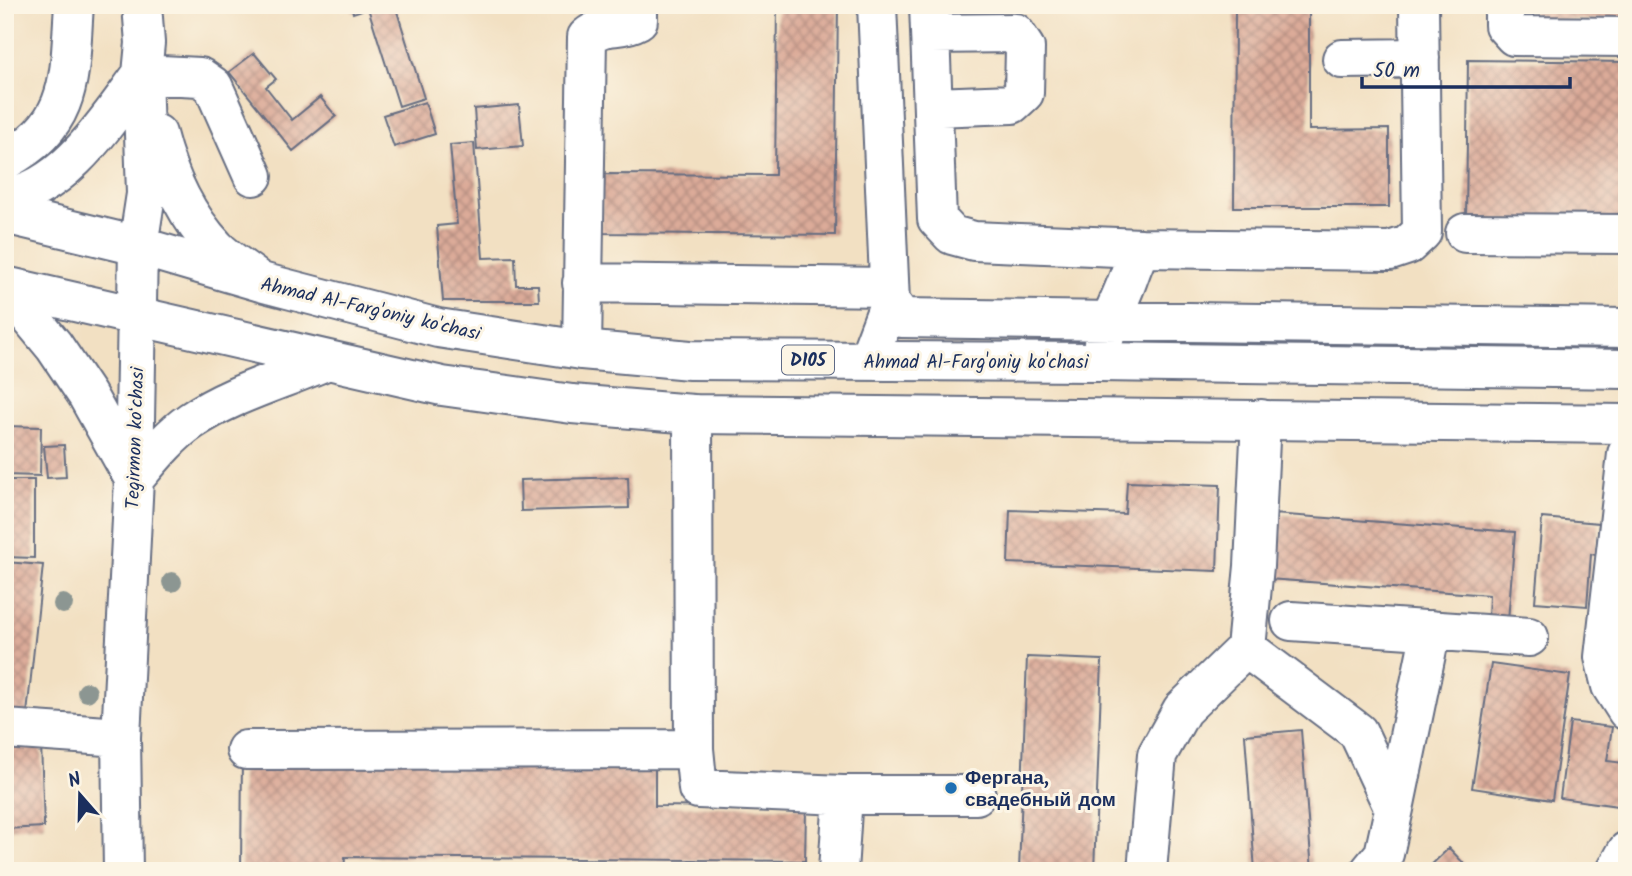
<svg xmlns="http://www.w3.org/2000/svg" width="1632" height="876" viewBox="0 0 1632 876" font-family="Kalam,sans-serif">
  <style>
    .building { fill: url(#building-cross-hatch) }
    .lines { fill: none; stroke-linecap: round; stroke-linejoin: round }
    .minor-casing { stroke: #666d81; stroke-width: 42 }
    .highway-casing { stroke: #666d81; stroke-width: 42 }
    .minor { stroke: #fff; stroke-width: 38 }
    .highway { stroke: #fff; stroke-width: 38 }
    .tree { fill: #8c9692 }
    .poi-dot { fill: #1f6fb2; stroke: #fcf5e5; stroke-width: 2.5 }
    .labels { text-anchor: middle; stroke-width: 6; stroke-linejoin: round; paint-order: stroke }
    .shield { fill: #fcf5e5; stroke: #5e6a86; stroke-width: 2 }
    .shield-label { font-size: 18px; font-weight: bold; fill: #1b2f5e }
    .street-label { font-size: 19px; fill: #1b2f5e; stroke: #fcf5e5 }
    .poi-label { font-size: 19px; font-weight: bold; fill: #1b2f5e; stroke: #fcf5e5; text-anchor: start }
  </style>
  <defs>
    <pattern id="building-cross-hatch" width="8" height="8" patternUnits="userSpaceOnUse" patternTransform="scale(1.75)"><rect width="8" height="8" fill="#dcab99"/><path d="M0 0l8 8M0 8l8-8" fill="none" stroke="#b28c80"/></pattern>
  </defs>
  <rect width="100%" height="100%" fill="#fcf5e5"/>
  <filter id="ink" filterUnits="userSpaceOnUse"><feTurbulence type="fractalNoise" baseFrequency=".0143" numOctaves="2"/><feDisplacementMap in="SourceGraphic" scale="14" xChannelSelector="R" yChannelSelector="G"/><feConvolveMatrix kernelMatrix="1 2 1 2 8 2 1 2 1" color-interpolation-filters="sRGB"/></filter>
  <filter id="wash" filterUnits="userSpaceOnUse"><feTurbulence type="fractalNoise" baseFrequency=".00686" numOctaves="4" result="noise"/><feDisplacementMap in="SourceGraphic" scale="28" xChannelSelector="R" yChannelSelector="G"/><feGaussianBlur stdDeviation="1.57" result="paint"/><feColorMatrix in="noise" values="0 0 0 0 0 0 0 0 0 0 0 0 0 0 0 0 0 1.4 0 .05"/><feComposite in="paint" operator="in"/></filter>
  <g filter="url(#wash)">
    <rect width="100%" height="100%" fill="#f2e0c2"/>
    <g id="blocks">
      <path class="building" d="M 5,5 L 12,5 L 7,38 L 5,38 Z
        M 351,5 L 395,5 L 424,98 L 399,106 L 368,8 L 353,13 Z
        M 777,5 L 838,5 L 835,235 L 601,233 L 602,174 L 775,175 Z
        M 956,5 L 1061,5 L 1061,8 L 957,11 Z
        M 1235,5 L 1309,5 L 1309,130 L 1389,129 L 1389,207 L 1234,207 Z
        M 1533,5 L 1627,5 L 1627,21 L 1533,19 Z
        M 254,53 L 276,79 L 266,87 L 292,120 L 320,97 L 336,116 L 293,151 L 229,72 Z
        M 1468,60 L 1627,62 L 1627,222 L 1466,220 Z
        M 425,102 L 435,134 L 394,147 L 383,115 Z
        M 519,105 L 523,146 L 477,150 L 474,109 Z
        M 474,143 L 483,258 L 515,257 L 516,285 L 538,285 L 539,301 L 443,301 L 437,226 L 457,224 L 450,145 Z
        M 5,426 L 41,427 L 40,476 L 5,475 Z
        M 64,445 L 66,477 L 47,478 L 44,446 Z
        M 628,477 L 629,508 L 521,511 L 520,480 Z
        M 5,480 L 34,480 L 34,558 L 5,557 Z
        M 1127,482 L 1220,485 L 1217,571 L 1008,563 L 1010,510 L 1125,514 Z
        M 1273,514 L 1515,532 L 1508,621 L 1488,619 L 1489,595 L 1268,579 Z
        M 1542,518 L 1599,523 L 1596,555 L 1591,554 L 1587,606 L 1535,602 Z
        M 5,562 L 43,565 L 26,723 L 5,721 Z
        M 1027,657 L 1102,660 L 1094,871 L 1019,871 Z
        M 1491,664 L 1570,675 L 1552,800 L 1472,788 Z
        M 1570,722 L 1612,727 L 1607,761 L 1624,763 L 1618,806 L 1560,798 Z
        M 1301,730 L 1312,871 L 1255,871 L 1245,735 Z
        M 41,743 L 44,827 L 5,829 L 5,744 Z
        M 242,755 L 655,759 L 655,806 L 806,808 L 805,861 L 345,857 L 344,871 L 241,871 Z
        M 1449,848 L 1471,871 L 1425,871 Z"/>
    </g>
  </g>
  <g filter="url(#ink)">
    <use href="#blocks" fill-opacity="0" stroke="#666d81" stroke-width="2"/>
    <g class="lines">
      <defs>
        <path id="minor" d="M 877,5 L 890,302 L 902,318 L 1627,328
          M 929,5 L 937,219 L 952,235 L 974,241 L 1141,248
          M 1504,5 L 1504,25 L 1514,36 L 1627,37
          M 931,34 L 1015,33 L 1025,48 L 1024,93 L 1012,104 L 934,107
          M 1342,59 L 1420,58
          M 142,74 L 200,77 L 213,86 L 253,176
          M 157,134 C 168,177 185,215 216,248 C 228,260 245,270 259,281
          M 5,160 C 75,124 69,74 74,5
          M 5,197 C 64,191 109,118 142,74
          M 1465,233 L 1627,234
          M 582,283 L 889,287
          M 5,287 L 54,346 L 87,395 L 134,479 C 151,459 169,436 191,421 C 230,394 282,380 325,361
          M 1103,343 C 1109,320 1120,301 1128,279 C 1132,268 1135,259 1141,248 L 1390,251 L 1408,245 L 1422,232 L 1419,5
          M 582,350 L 587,37 C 606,21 618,31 638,20 L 638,5
          M 868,360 L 890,302
          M 693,414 L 694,749 L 698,789 L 843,795 L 838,871
          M 1627,454 L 1604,657 L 1611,686 L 1627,711
          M 1291,621 L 1529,637
          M 1246,648 L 1358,732 L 1394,809 L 1384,854 L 1370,871
          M 5,729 L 121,737
          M 246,750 L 694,749
          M 843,795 L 976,795
          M 1394,809 L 1431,630
          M 123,871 L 121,737 L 134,479 L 138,246 L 146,194 L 142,74 L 145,43 L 142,5
          M 1147,871 L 1157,755 L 1182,710 L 1246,648 L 1254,566 L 1261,419
          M 1616,871 L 1627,851"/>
        <path id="highway" d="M 5,214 L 138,246 L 261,282 L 438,328 L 582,350 L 690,360 L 1098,362 L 1627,369
          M 5,286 L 442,386 L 572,404 L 693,414 L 1627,424"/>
      </defs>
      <use href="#minor" class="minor-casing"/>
      <use href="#highway" class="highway-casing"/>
      <use href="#minor" class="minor"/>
      <use href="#highway" class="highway"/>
    </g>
    <g class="tree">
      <circle cx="172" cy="582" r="10"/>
      <circle cx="63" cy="604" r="10"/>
      <circle cx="87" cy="692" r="10"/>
    </g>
  </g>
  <circle class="poi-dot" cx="951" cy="788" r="7"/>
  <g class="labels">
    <rect class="shield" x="782" y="345.5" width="52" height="29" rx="5"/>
    <g class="shield-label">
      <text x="808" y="366">D105</text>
    </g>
    <g class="street-label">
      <text transform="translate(371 308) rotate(13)" y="7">Ahmad Al-Farg'oniy ko'chasi</text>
      <text x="976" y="368">Ahmad Al-Farg'oniy ko'chasi</text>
      <text transform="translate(134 438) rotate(-88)" y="7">Tegirmon koʻchasi</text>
    </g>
    <g class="poi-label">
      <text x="965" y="784">Фергана,<tspan x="965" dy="22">свадебный дом</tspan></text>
    </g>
  </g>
  <rect width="1632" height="876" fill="none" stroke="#fcf5e5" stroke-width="28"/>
  <g transform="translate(80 795) rotate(340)" stroke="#fcf5e5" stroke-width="5" paint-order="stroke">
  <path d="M0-5L12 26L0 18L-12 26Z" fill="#1b2f5e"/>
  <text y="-10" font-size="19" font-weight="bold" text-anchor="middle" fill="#1b2f5e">N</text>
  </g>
  <path d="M1362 77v10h208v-10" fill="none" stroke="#1b2f5e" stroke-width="3.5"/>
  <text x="1373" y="77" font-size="21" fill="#1b2f5e" stroke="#fcf5e5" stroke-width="5" paint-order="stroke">50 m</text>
</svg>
